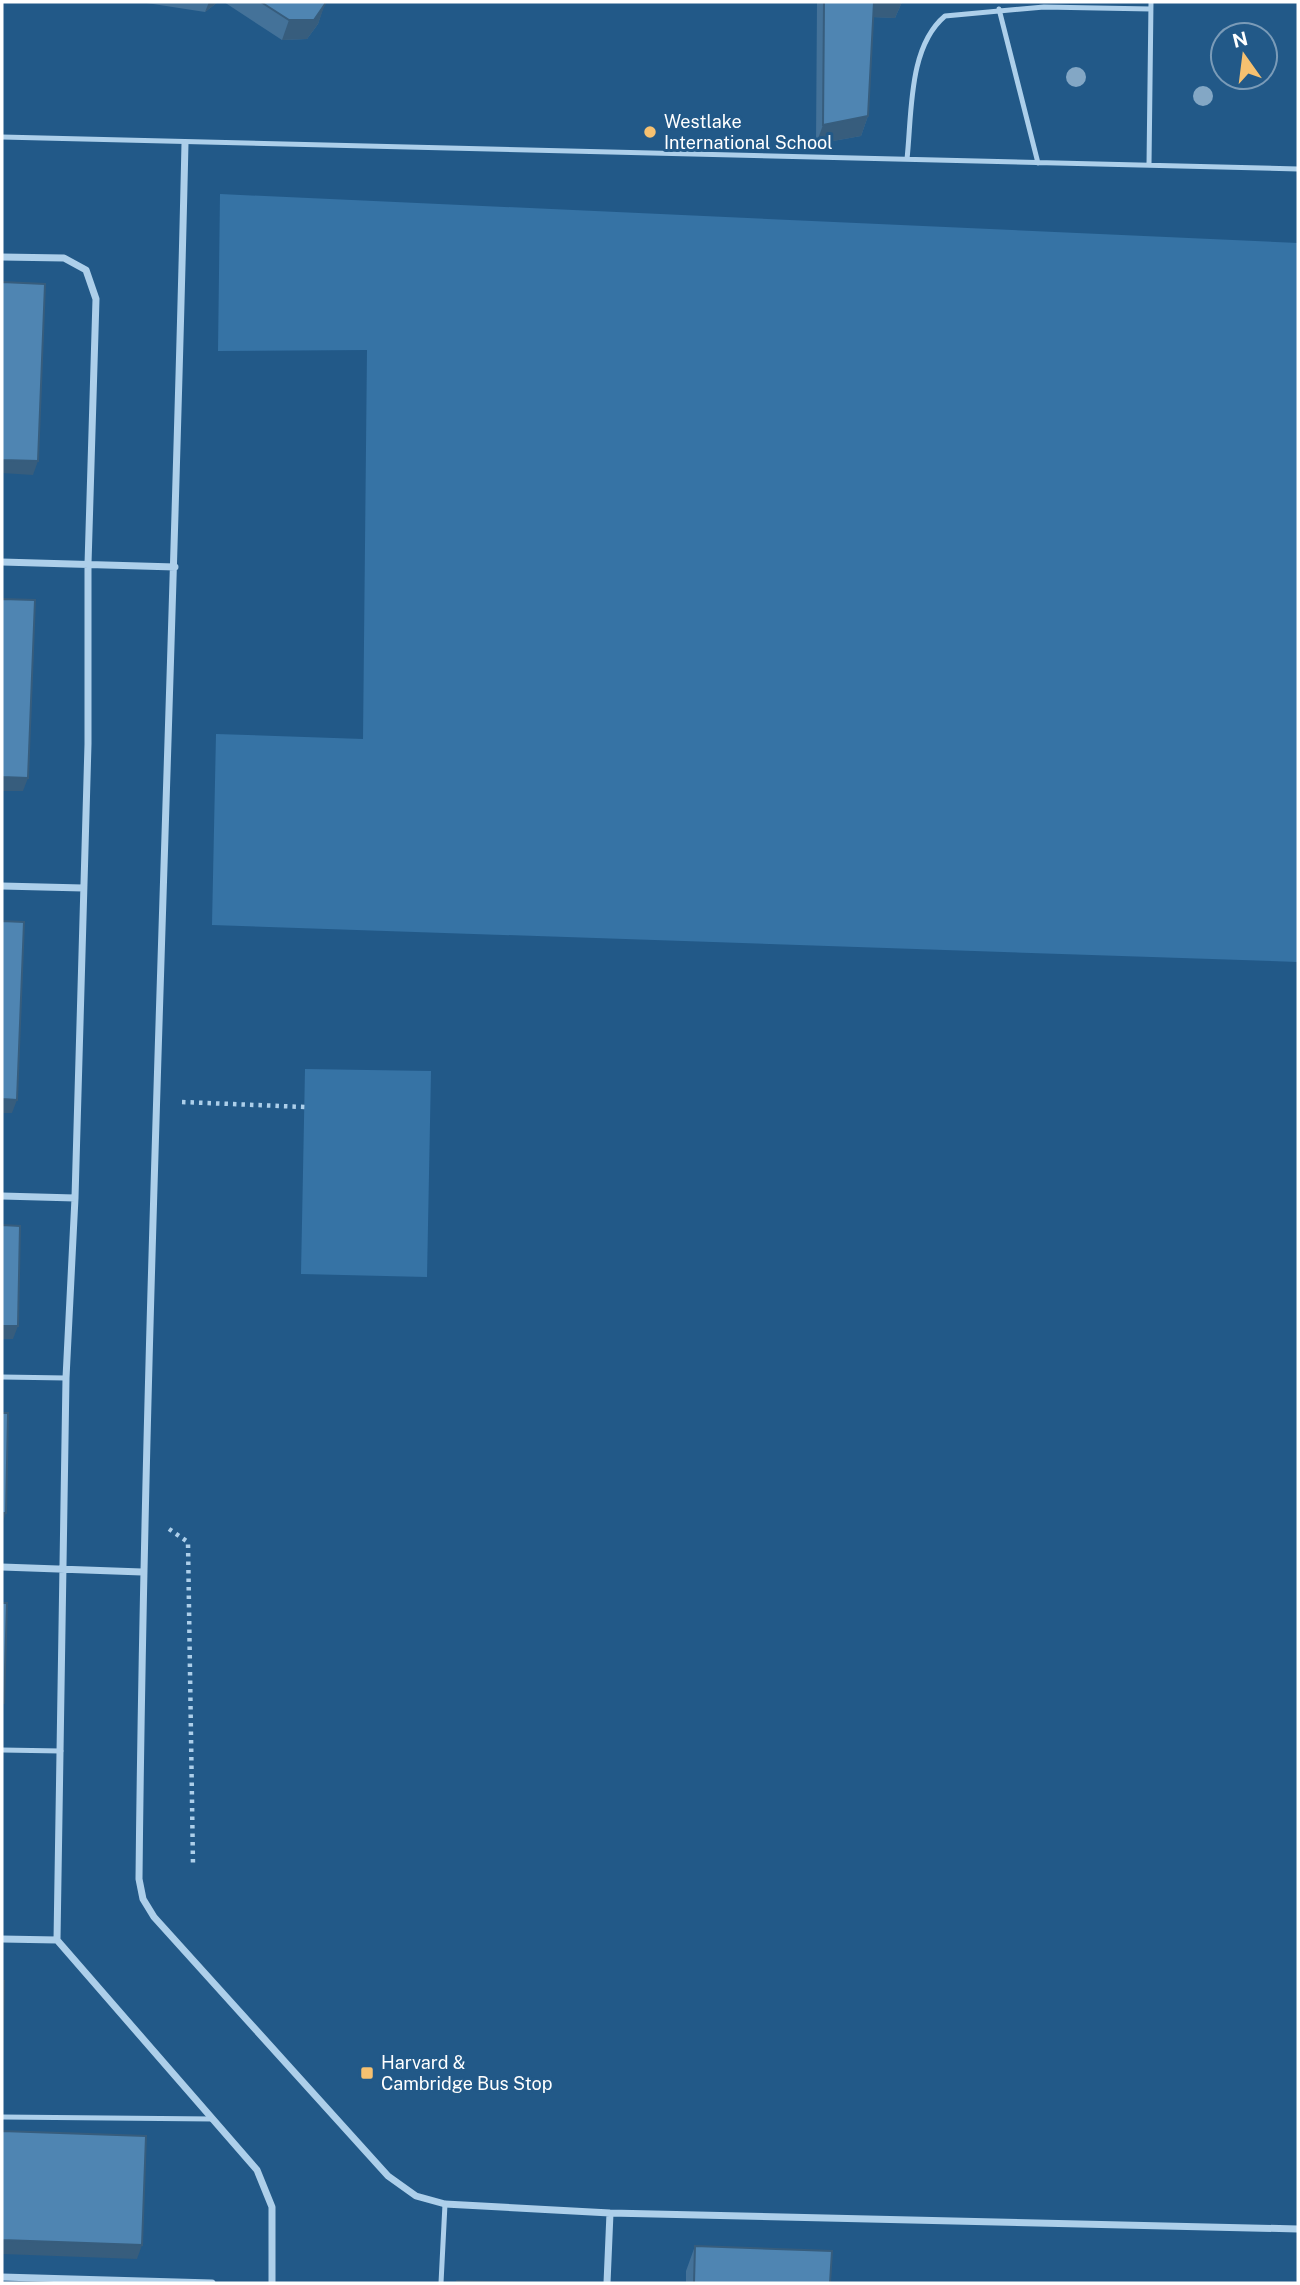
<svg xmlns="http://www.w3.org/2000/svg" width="1300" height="2285" viewBox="0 0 1300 2285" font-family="'Public Sans',sans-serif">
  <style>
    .grass { fill: #3673a5 }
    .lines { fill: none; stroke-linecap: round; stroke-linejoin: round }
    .path { stroke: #adcfea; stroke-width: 4.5; stroke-dasharray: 3.5 5; stroke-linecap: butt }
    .lane { stroke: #adcfea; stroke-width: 5 }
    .street { stroke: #adcfea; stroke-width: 7 }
    .tree { fill: #83a7c5 }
    .wall { fill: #447299 }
    .shaded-wall { fill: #375d7d }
    .building { fill: #4f85b2; stroke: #375d7d; stroke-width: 2 }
    .poi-dot { fill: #f6c170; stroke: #225988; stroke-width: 2.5 }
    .labels { text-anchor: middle; stroke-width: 6; stroke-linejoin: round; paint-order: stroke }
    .poi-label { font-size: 18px; fill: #fff; stroke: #225988; text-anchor: start }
  </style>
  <rect width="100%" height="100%" fill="#225988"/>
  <path class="grass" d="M 220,194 L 1298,243 L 1298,962 L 212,925 L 216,734 L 363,739 L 367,350 L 218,351 Z
    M 305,1069 L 431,1071 L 427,1277 L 301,1274 Z"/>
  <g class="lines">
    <path class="path" d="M 182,1102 L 305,1107
      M 169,1529 L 188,1542 L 193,1865"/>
    <path class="lane" d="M 999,9 L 1038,163
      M 2,137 L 1298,169
      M 907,159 C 912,114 908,47 945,16 L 1044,7 L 1151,9
      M 1149,165 L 1151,2
      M 2,1377 L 66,1378
      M 2,1750 L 61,1751
      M 2,2117 L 213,2119
      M 441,2283 L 445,2204"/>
    <path class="street" d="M 185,143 C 172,722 145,1300 139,1879 L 143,1899 L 154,1917 L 388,2176 L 416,2196 L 445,2204 L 610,2213 L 1298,2229
      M 2,257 L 64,258 L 86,270 L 96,299 L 88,564 L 88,744 L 75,1198 L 66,1378 L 57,1940 L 257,2170 L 272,2207 L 272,2283
      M 2,562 L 175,567
      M 2,886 L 83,888
      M 2,1196 L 75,1198
      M 2,1567 L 142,1572
      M 2,1939 L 57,1940
      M 2,2277 L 212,2283
      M 607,2283 L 610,2213"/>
  </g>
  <g class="tree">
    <circle cx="1076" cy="77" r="10"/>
    <circle cx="1203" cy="96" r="10"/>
  </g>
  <path class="wall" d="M 140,2 L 218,2 L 205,12 Z
    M 224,2 L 325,2 L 318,24 L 307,39 L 282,40 Z
    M 817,2 L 902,2 L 895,18 L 873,17 L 868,116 L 861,136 L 816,144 Z
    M 695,2246 L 830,2283 L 686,2283 L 686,2271 Z"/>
  <path class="shaded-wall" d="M 209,2 L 218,2 L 205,12 Z
    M 873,2 L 902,2 L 895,18 L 867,17 Z
    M 325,4 L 318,24 L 307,39 L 282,40 L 289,20 Z
    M 868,116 L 861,136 L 816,144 L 823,125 Z
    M 2,460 L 38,461 L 33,475 L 2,473 Z
    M 2,777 L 28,778 L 23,791 L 2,791 Z
    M 2,1099 L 17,1100 L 12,1113 L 2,1113 Z
    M 2,1326 L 18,1326 L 13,1339 L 2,1339 Z
    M 2,1513 L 6,1513 L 2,1524 Z
    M 2,2240 L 142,2245 L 137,2259 L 2,2254 Z"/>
  <path class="building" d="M 261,2 L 325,2 L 325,4 L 314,20 L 289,20 Z
    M 824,2 L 874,2 L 868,116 L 823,125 Z
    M 2,282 L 45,284 L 38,461 L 2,460 Z
    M 2,599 L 35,600 L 28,778 L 2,777 Z
    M 2,921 L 24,922 L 17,1100 L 2,1099 Z
    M 2,1225 L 20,1226 L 18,1326 L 2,1326 Z
    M 2,1413 L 8,1413 L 6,1513 L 2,1513 Z
    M 2,1603 L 7,1603 L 4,1703 L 2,1703 Z
    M 2,1981 L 4,1981 L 2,2075 Z
    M 2,2131 L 146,2136 L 142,2245 L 2,2240 Z
    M 695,2246 L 832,2251 L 830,2283 L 694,2283 Z
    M 457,2281 L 531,2283 L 456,2283 Z"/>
  <g class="poi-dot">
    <circle cx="650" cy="132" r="7"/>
    <rect x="360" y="2066" width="14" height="14" rx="3.5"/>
  </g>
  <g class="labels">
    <g class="poi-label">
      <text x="664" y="128">Westlake<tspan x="664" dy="21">International School</tspan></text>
      <text x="381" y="2069">Harvard &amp;<tspan x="381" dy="21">Cambridge Bus Stop</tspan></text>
    </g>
  </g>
  <rect width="1300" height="2285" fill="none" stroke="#ffffff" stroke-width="7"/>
  <g transform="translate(1244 56) rotate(346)"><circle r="33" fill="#225988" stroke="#7a9bb8" stroke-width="2"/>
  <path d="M0-5L12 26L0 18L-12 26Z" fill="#f6c170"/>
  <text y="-10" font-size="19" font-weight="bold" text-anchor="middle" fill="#ffffff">N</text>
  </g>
</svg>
